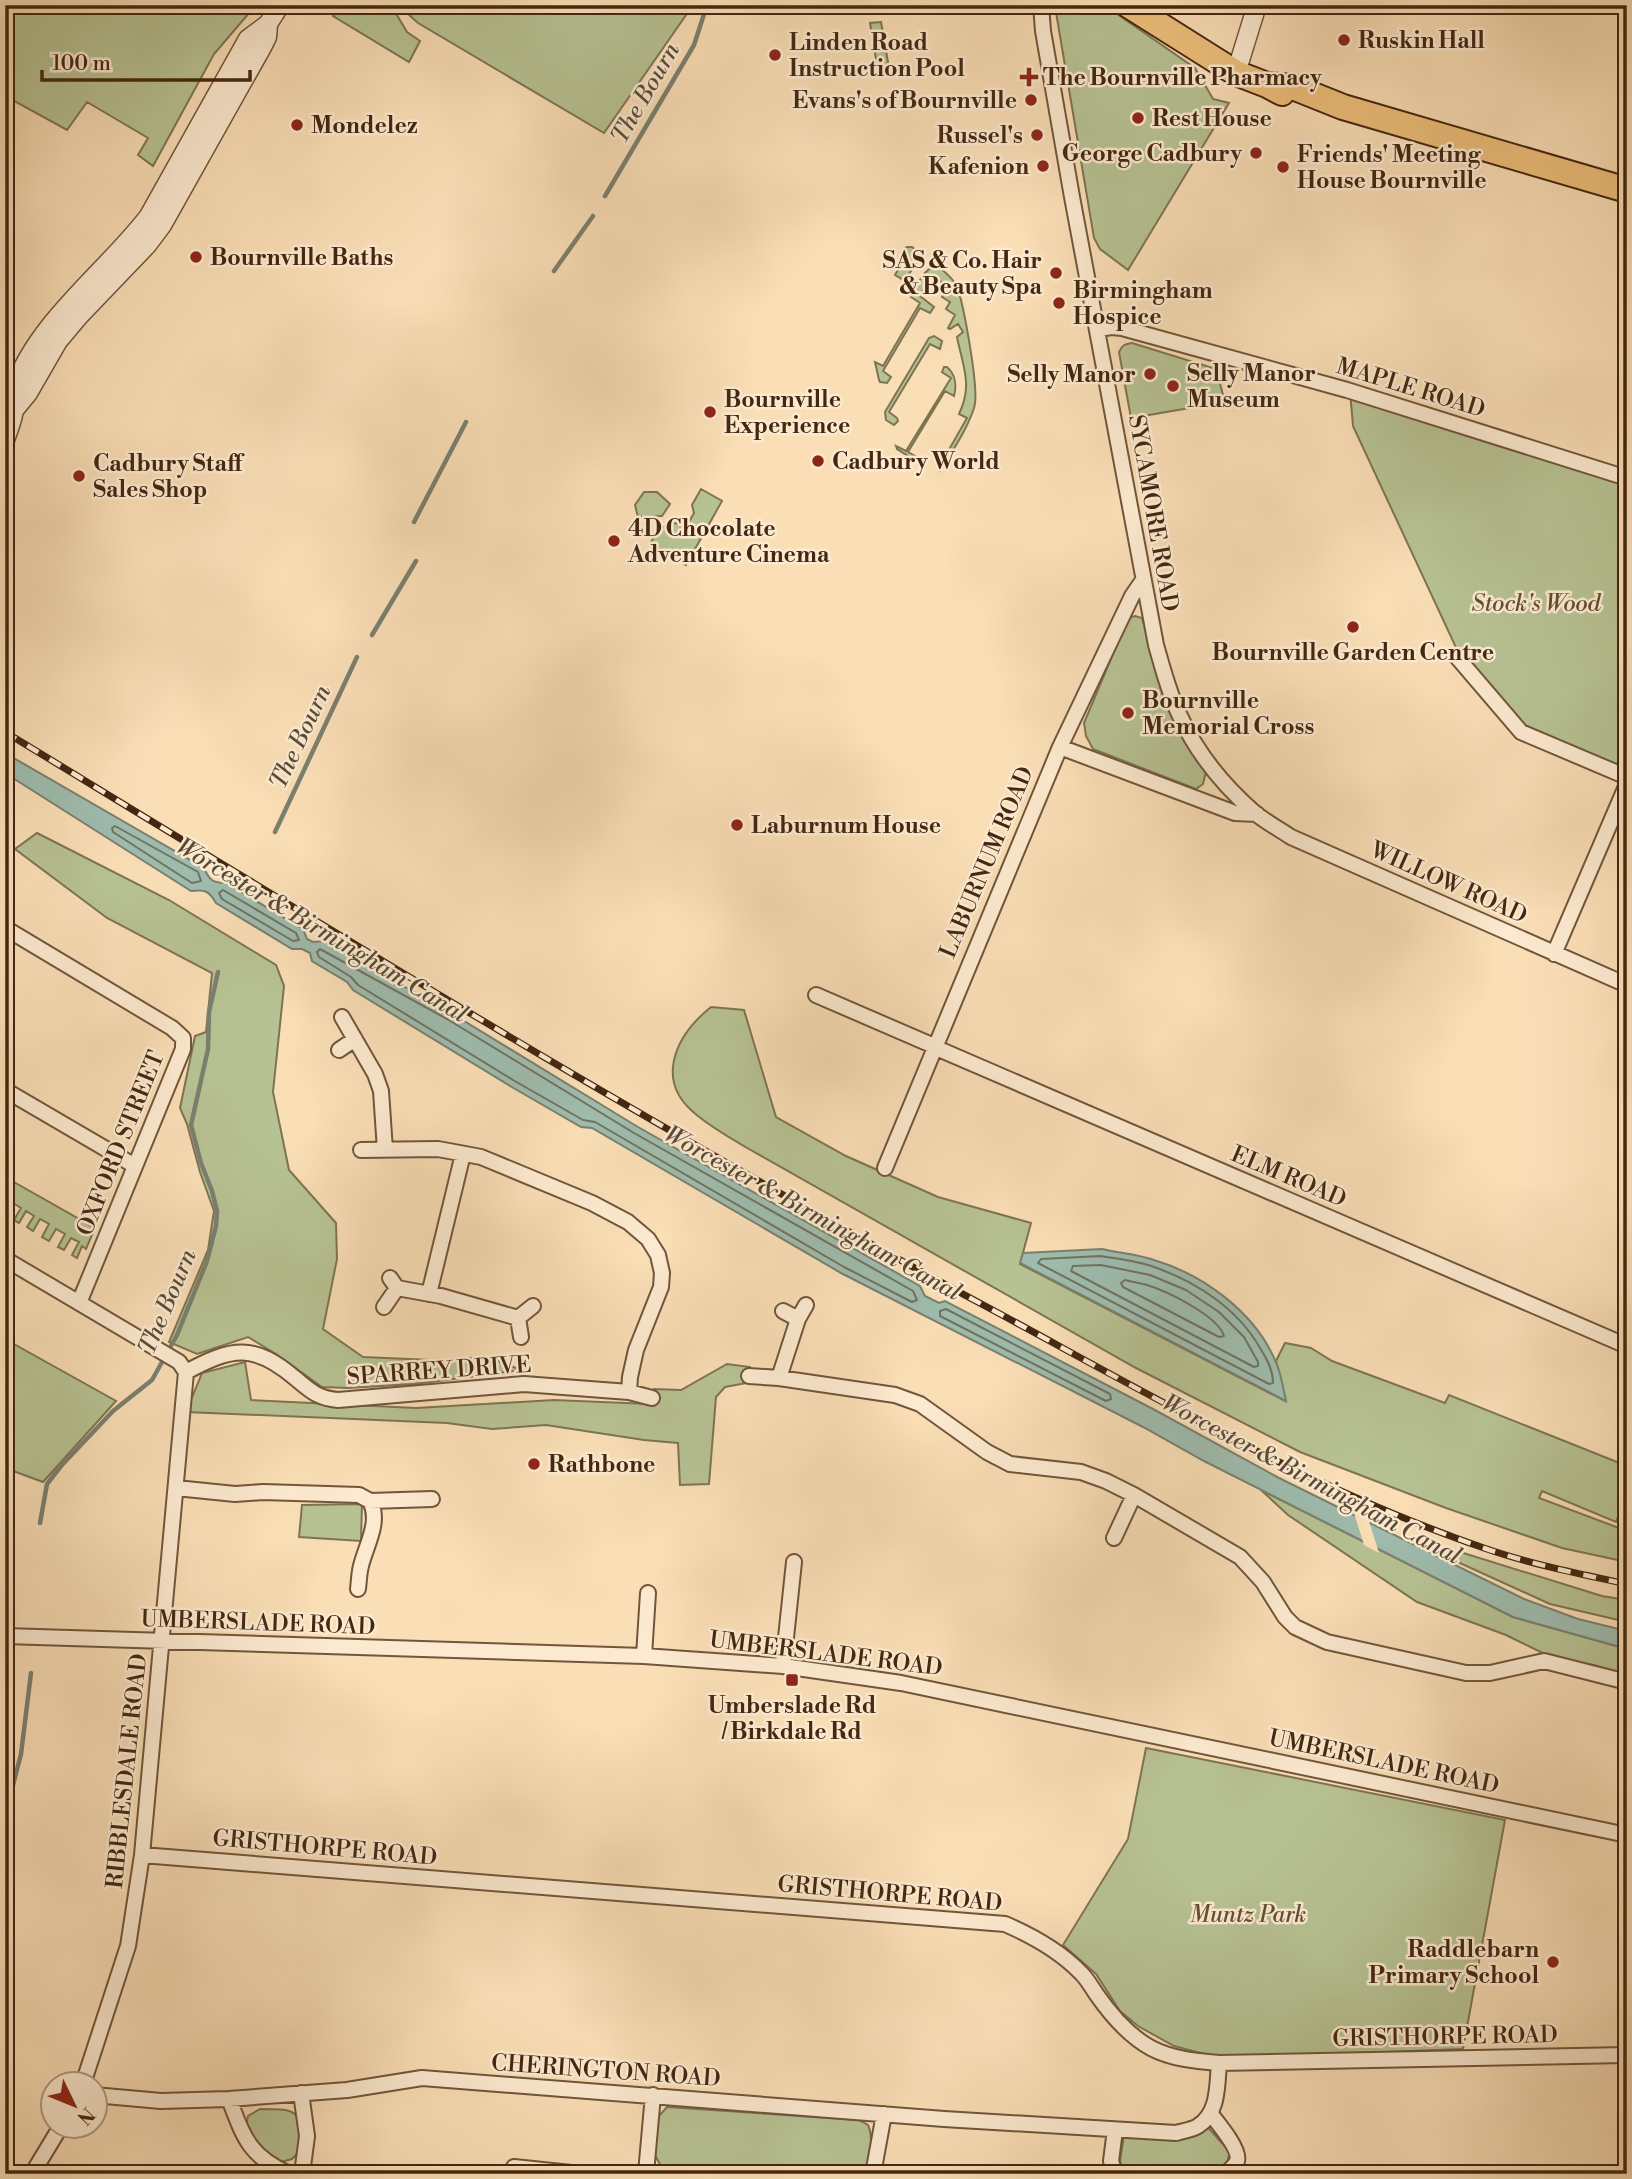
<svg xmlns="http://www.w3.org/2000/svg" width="1632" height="2179" viewBox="0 0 1632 2179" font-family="'Libre Bodoni',serif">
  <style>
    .green { fill: #b7c293; stroke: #7e7452; stroke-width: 2 }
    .water { fill: #9ebcae; stroke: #7a806f; stroke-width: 2 }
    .pier { fill: #fadeb6 }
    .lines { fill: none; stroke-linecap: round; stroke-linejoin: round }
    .shore { stroke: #717260; stroke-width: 2 }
    .stream { stroke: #7a806f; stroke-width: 4.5 }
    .minor-casing { stroke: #72553a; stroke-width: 18 }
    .tertiary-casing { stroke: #72553a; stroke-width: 21 }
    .trunk-casing { stroke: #442711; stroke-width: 28 }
    .minor { stroke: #fcead0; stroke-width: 14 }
    .tertiary { stroke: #fcead0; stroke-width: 18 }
    .trunk { stroke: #edbf7b; stroke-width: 24 }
    .rail-casing { stroke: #442711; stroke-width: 7 }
    .rail { stroke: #fcead0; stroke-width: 4.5; stroke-dasharray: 13; stroke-linecap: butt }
    .poi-dot { fill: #8f2418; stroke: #fcead0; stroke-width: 2.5 }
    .labels { text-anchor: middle; stroke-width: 5; stroke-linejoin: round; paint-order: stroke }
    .poi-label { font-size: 23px; font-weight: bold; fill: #442711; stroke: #fcead0; text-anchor: start }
    .street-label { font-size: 23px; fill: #442711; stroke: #fcead0 }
    .park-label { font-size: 23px; font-style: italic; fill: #614e32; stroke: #fcead0 }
    .water-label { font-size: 24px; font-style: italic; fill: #5a4c38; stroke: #fcead0 }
  </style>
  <rect width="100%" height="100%" fill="#fadeb6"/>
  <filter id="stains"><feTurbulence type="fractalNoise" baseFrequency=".00286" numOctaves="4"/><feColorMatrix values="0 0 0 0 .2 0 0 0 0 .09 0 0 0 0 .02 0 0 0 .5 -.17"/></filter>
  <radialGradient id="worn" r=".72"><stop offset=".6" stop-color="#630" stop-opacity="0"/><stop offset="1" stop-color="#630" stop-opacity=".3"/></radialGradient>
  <path class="green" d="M 5,5 L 256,5 L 214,54 L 153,166 L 138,155 L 148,138 L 87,102 L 67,130 L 5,96 Z
    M 343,5 L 391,5 L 407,32 L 420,41 L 409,62 L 333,16 Z
    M 398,5 L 693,5 L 604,133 L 418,23 Z
    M 1059,5 L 1104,5 L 1195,68 L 1213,99 L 1229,103 L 1128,270 L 1100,249 L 1094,238 L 1056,12 Z
    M 881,22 L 889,68 L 878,71 L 870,23 Z
    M 907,247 L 912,247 L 917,251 L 918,259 L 905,281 L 895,275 L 906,257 L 903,250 Z
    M 936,265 C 945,272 954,279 958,289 C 964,309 980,391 974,408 C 967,430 952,451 940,471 L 938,469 L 967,418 L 959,414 C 973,385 963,367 957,337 L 963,332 L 958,324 L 950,329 L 948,328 L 955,315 L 946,309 L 950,302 L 942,297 L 948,286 L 931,276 L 920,296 L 934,307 L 930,313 L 920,308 L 883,371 L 891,377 L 887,383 L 880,382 L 879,380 L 875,362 L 883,366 L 920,303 L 911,297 C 917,285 923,270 936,265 Z
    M 934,336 L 942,341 L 940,349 L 930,344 L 889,412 L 897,418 L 898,421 L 894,425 L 886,420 L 885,412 L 929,338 Z
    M 1132,343 L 1216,369 L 1225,402 L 1131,418 L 1119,352 C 1122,345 1125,344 1132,343 Z
    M 944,367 L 947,367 C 955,374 957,385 954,396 L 945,391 L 908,452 L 917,457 L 913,459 L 897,449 L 896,446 L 906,451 L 951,378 L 942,372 Z
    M 1350,391 L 1627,480 L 1627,773 L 1523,729 L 1459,654 L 1353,426 Z
    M 701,489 L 722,501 L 686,565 L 650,544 L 658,529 L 673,523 L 687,525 L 694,513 L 692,505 Z
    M 644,492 L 657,492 L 670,504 L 662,516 L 638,517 L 635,505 Z
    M 1135,616 L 1142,618 L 1168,707 L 1206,772 L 1203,784 L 1196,789 L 1093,749 L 1086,736 L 1084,723 L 1128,618 Z
    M 37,833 L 169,900 L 276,965 L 284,986 L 273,1092 L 289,1170 L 336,1223 L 337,1259 L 323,1329 L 363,1357 L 431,1360 L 488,1357 L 521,1370 L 415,1384 L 348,1388 L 322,1387 L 276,1354 L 248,1337 L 197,1354 L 169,1342 L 208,1250 L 214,1211 L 200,1172 L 187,1124 L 180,1108 L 195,1036 L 206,1032 L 212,973 L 107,918 L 15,849 Z
    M 711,1007 L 744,1010 L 776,1117 L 846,1156 L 938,1197 L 1031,1223 L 1020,1264 L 1285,1401 L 1276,1361 L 1285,1343 L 1311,1348 L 1332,1361 L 1445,1403 L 1449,1395 L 1627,1466 L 1627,1496 L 1616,1522 L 1542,1491 L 1539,1498 L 1627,1531 L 1627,1562 L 1562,1548 L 1446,1508 L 1300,1452 L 1136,1368 L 749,1149 C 732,1139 714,1129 698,1116 C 653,1082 675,1036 711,1007 Z
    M 5,1177 L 95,1228 L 86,1249 L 82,1246 L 77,1258 L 72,1255 L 79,1242 L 71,1238 L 64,1250 L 58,1247 L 65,1234 L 56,1229 L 49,1241 L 42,1237 L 49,1224 L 40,1219 L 33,1231 L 27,1227 L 34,1216 L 26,1211 L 19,1223 L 14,1220 L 21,1208 L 13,1203 L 5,1214 Z
    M 5,1339 L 116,1401 L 43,1482 L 5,1468 Z
    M 245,1362 L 251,1400 L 416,1408 L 554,1400 L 649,1404 L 654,1389 L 681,1390 L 727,1364 L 750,1367 L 747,1383 L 725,1387 L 716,1397 L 709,1484 L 680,1485 L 678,1443 L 644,1440 L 546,1425 L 492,1429 L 447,1423 L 186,1412 L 202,1373 Z
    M 1261,1490 L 1513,1617 L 1627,1649 L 1627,1675 L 1593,1665 L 1553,1658 L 1506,1635 L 1417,1602 L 1288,1515 Z
    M 362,1504 L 361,1541 L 299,1537 L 302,1505 Z
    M 1444,1547 L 1602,1596 L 1627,1600 L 1627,1622 L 1550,1604 L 1440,1554 Z
    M 1146,1748 L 1505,1820 L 1463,2049 L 1306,2055 L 1208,2055 L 1174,2046 L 1138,2026 L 1120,2011 L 1096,1974 L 1063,1945 L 1128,1839 Z
    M 667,2107 L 859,2120 L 868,2125 C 874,2138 870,2161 863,2174 L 753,2174 L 661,2166 L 653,2152 L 658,2117 Z
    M 260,2109 C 300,2109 301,2110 301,2150 L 292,2159 L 277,2163 C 263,2150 242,2137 248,2116 Z
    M 1205,2124 L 1230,2152 L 1227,2163 L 1217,2172 L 1124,2174 L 1120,2161 L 1124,2135 Z"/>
  <path class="water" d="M 5,753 L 204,868 C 209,880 213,883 226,883 L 303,929 L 307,939 L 313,942 L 324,941 L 451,1013 L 638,1127 L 920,1286 L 925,1296 L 939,1303 L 945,1301 L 1153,1409 L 1279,1478 L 1524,1599 L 1578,1619 L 1627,1631 L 1627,1649 L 1513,1617 L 1204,1461 L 1143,1427 L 841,1273 L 592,1128 L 581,1127 L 510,1086 L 353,990 L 347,982 L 312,961 L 310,953 L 302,949 L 292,949 L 216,903 C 209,891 205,889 191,891 L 5,773 Z
    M 1102,1249 C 1119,1253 1138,1254 1154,1260 C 1204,1275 1254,1312 1275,1360 C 1281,1372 1283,1388 1286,1401 L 1020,1263 L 1023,1253 Z"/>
  <path class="pier" d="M 1353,1510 L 1368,1518 L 1379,1553 L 1364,1545 Z"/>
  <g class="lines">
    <path class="shore" d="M 115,826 L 198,872 L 201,881 L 192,883 L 113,832 L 112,828 Z
      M 223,890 L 296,933 L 299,940 L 293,941 L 222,899 L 219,893 Z
      M 320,949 L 447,1019 L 634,1133 L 913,1291 L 917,1300 L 912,1302 L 844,1267 L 595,1122 L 583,1120 L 513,1080 L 358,985 L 351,977 L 319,957 L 317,952 Z
      M 1101,1256 C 1118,1259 1138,1261 1154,1267 C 1197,1282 1238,1309 1260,1348 C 1267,1359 1273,1370 1273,1383 L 1269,1384 L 1038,1263 L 1041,1259 Z
      M 1101,1265 L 1150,1275 L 1186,1290 L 1219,1312 L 1244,1337 L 1258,1362 L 1258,1366 L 1254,1367 L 1071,1271 L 1073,1266 Z
      M 1125,1280 C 1132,1282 1140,1283 1147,1285 C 1167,1291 1218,1316 1224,1336 L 1219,1337 L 1123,1287 L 1121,1283 Z
      M 946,1309 L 1110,1394 L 1111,1399 L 1106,1401 L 940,1316 L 940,1311 Z"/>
    <path class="stream" d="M 605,196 L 694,45 L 707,5
      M 554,271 L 593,216
      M 414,522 L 466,422
      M 372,635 L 416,561
      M 275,832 L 357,657
      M 40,1523 L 47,1484 L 61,1466 L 113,1411 L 152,1380 L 177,1335 L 207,1261 L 216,1226 L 217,1211 L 212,1191 L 201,1163 L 191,1125 L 208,1049 L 209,1012 L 218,972
      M 5,1816 L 21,1754 L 31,1673"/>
    <defs>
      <path id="minor" d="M 1041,5 L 1043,31 L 1072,197 L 1156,645 C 1163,669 1169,694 1180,716 C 1197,753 1225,787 1255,813 C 1266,822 1279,829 1291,837 L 1627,985
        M 1098,329 L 1112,327 L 1122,328 L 1347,390 L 1627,478
        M 1456,656 L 1521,732 L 1627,777
        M 1060,747 L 1235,813 L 1257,814
        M 5,928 L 172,1028 L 183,1038 L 183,1049 L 79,1303
        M 1554,954 L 1627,784
        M 816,995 L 934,1046
        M 342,1017 L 375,1074 L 381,1091 L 385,1150
        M 934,1047 L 1627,1346
        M 339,1050 L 355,1039
        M 5,1090 L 135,1166
        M 361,1150 L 438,1149 L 481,1157 L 592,1203 L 628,1222 L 648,1239 L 658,1255 L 662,1273 L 661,1287 L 636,1350 L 630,1377 L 629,1392
        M 885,1168 L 1060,747 L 1132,596 L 1143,580
        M 5,1259 L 179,1362 L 186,1372
        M 390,1278 L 397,1288 L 441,1296 L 518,1318 L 521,1337
        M 429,1294 L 463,1154
        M 384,1307 L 397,1288
        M 783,1311 L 798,1319
        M 518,1318 L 533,1306
        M 186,1372 C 232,1347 254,1343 295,1378 C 311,1391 317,1398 338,1400 L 524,1384 L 629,1392 L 652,1398
        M 749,1376 L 779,1378 L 895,1395 L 920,1404 L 987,1452 L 1010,1464 L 1081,1472 L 1106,1481 L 1134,1495 L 1240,1557 L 1263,1582 L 1285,1617 L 1295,1627 L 1327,1642 L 1466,1673 L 1490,1673 L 1544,1661 L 1627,1682
        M 779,1378 L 798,1319 L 806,1305
        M 176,1488 L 235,1494 L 263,1492 L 359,1495 L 370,1501 L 432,1499
        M 1114,1538 L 1134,1495
        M 358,1589 C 359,1581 359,1573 361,1566 C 366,1545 381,1522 370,1501
        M 5,1636 L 644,1656 L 783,1666 L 901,1683 L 1627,1835
        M 644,1656 L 648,1593
        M 783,1666 L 794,1562
        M 142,1855 L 1005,1924 C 1033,1936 1060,1951 1081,1973 C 1088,1980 1092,1988 1097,1995 C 1111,2015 1129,2036 1151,2048 C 1172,2059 1195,2061 1219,2063 L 1627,2055
        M 83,2084 L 128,1946 L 142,1855 L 186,1372
        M 301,2093 L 307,2136 L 302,2174
        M 94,2095 L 161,2101 L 229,2099 L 347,2090 L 422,2078 L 944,2119 L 1176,2133 C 1182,2131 1192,2130 1198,2126 C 1219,2113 1217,2085 1219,2063
        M 229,2099 C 244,2138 249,2156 289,2174
        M 1210,2113 C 1217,2122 1241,2150 1237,2161 C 1235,2166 1229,2170 1226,2174
        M 1115,2130 L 1111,2161 L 1115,2174
        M 514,2167 L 581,2174
        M 646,2173 L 653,2095
        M 32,2174 L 61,2126
        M 873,2174 L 884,2114"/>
      <path id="tertiary" d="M 1236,73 L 1257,5
        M 14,410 L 28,393 L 58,341 L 79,316 L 147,245 L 162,225 L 262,47 L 267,37 L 268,24
        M 5,440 C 8,430 14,418 14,408 C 15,401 12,393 15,387 C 37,322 108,270 149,216 L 248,39 L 268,24 L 280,5"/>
      <path id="trunk" d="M 1128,5 L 1236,73 L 1267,85 L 1282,93
        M 1267,85 L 1293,87 L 1343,107 L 1627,190"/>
    </defs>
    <use href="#minor" class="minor-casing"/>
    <use href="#tertiary" class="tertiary-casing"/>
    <use href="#trunk" class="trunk-casing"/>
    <use href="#minor" class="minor"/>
    <use href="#tertiary" class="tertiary"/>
    <use href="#trunk" class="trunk"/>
    <defs>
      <path id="rail" d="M 5,732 C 334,932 662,1134 1002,1315 C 1159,1400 1314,1490 1484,1548 C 1530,1564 1579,1574 1627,1584"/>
    </defs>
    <use href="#rail" class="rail-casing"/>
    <use href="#rail" class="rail"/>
  </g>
  <g class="poi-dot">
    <circle cx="1344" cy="40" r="7"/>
    <circle cx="775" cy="55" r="7"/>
    <path d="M1025.5 66.5h7v7h7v7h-7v7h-7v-7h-7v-7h7z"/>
    <circle cx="1031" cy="100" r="7"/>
    <circle cx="1138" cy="118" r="7"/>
    <circle cx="297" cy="125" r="7"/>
    <circle cx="1037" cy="135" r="7"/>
    <circle cx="1256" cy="153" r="7"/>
    <circle cx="1043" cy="166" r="7"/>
    <circle cx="1283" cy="167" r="7"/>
    <circle cx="196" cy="257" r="7"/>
    <circle cx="1056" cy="273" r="7"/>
    <circle cx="1059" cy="303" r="7"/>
    <circle cx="1150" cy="374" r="7"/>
    <circle cx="1173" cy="386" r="7"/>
    <circle cx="710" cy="412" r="7"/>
    <circle cx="818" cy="461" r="7"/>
    <circle cx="79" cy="476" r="7"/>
    <circle cx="614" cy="541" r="7"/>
    <circle cx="1353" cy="627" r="7"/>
    <circle cx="1128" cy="713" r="7"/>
    <circle cx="737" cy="825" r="7"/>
    <circle cx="534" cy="1464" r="7"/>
    <rect x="785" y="1673" width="14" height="14" rx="3.5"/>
    <circle cx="1553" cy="1962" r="7"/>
  </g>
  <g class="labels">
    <g class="poi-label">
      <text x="1358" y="48">Ruskin Hall</text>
      <text x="789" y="50">Linden Road<tspan x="789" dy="26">Instruction Pool</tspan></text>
      <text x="1043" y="85">The Bournville Pharmacy</text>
      <text x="1017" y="108" text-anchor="end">Evans's of Bournville</text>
      <text x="1152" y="126">Rest House</text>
      <text x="311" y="133">Mondelez</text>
      <text x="1023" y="143" text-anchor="end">Russel's</text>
      <text x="1242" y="161" text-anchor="end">George Cadbury</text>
      <text x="1297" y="162">Friends' Meeting<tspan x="1297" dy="26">House Bournville</tspan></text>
      <text x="1029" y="174" text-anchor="end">Kafenion</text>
      <text x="210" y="265">Bournville Baths</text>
      <text x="1042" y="268" text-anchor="end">SAS &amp; Co. Hair<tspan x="1042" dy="26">&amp; Beauty Spa</tspan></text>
      <text x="1073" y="298">Birmingham<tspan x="1073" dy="26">Hospice</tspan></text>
      <text x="1187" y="381">Selly Manor<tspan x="1187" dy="26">Museum</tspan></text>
      <text x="1136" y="382" text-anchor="end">Selly Manor</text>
      <text x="724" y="407">Bournville<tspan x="724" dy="26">Experience</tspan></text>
      <text x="832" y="469">Cadbury World</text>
      <text x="93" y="471">Cadbury Staff<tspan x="93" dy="26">Sales Shop</tspan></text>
      <text x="628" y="536">4D Chocolate<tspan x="628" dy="26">Adventure Cinema</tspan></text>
      <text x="1353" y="660" text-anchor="middle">Bournville Garden Centre</text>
      <text x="1142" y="708">Bournville<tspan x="1142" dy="26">Memorial Cross</tspan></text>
      <text x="751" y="833">Laburnum House</text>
      <text x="548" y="1472">Rathbone</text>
      <text x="792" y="1713" text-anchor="middle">Umberslade Rd<tspan x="792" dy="26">/ Birkdale Rd</tspan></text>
      <text x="1539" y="1957" text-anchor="end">Raddlebarn<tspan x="1539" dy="26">Primary School</tspan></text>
    </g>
    <g class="street-label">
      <text transform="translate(1411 387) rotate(17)" y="8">MAPLE ROAD</text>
      <text transform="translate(1154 513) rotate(80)" y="8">SYCAMORE ROAD</text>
      <text transform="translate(986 862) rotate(-67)" y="8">LABURNUM ROAD</text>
      <text transform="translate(1449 882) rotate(24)" y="8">WILLOW ROAD</text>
      <text transform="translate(120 1143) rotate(-68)" y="8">OXFORD STREET</text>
      <text transform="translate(1289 1176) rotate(23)" y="8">ELM ROAD</text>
      <text transform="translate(439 1370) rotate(-4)" y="8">SPARREY DRIVE</text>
      <text transform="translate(258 1622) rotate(2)" y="8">UMBERSLADE ROAD</text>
      <text transform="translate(826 1653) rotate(7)" y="8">UMBERSLADE ROAD</text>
      <text transform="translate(1384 1761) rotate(12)" y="8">UMBERSLADE ROAD</text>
      <text transform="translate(126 1771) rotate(-84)" y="8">RIBBLESDALE ROAD</text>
      <text transform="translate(325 1847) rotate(5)" y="8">GRISTHORPE ROAD</text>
      <text transform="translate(890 1893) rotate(5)" y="8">GRISTHORPE ROAD</text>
      <text transform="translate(1445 2036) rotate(-1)" y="8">GRISTHORPE ROAD</text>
      <text transform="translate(606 2070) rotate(4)" y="8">CHERINGTON ROAD</text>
    </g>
    <g class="park-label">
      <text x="1536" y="611">Stock's Wood</text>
      <text x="1248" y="1922">Muntz Park</text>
    </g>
    <g class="water-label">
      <text transform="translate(645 93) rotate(-60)" y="8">The Bourn</text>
      <text transform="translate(300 737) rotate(-65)" y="8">The Bourn</text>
      <text transform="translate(322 930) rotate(31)" y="8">Worcester &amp; Birmingham Canal</text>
      <text transform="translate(813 1213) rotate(29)" y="8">Worcester &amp; Birmingham Canal</text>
      <text transform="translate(167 1302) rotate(-67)" y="8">The Bourn</text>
      <text transform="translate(1312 1479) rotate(28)" y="8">Worcester &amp; Birmingham Canal</text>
    </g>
  </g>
  <rect width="1632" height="2179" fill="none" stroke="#fadeb6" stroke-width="28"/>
  <rect x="7" y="7" width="1618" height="2165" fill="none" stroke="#442711" stroke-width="3.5"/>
  <rect x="14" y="14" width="1604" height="2151" fill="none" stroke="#442711" stroke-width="2"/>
  <g transform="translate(74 2105) rotate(133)"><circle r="33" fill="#fcead0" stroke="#b29c84" stroke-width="2"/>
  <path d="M0-5L12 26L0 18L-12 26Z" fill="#8f2418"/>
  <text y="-10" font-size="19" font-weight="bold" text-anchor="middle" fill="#442711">N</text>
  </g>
  <path d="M42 70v10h208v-10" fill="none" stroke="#442711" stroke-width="3.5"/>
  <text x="52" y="70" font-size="21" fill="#442711" stroke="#fcead0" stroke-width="5" paint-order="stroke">100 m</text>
  <rect width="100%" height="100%" filter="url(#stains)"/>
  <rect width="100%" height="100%" fill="url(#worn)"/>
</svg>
